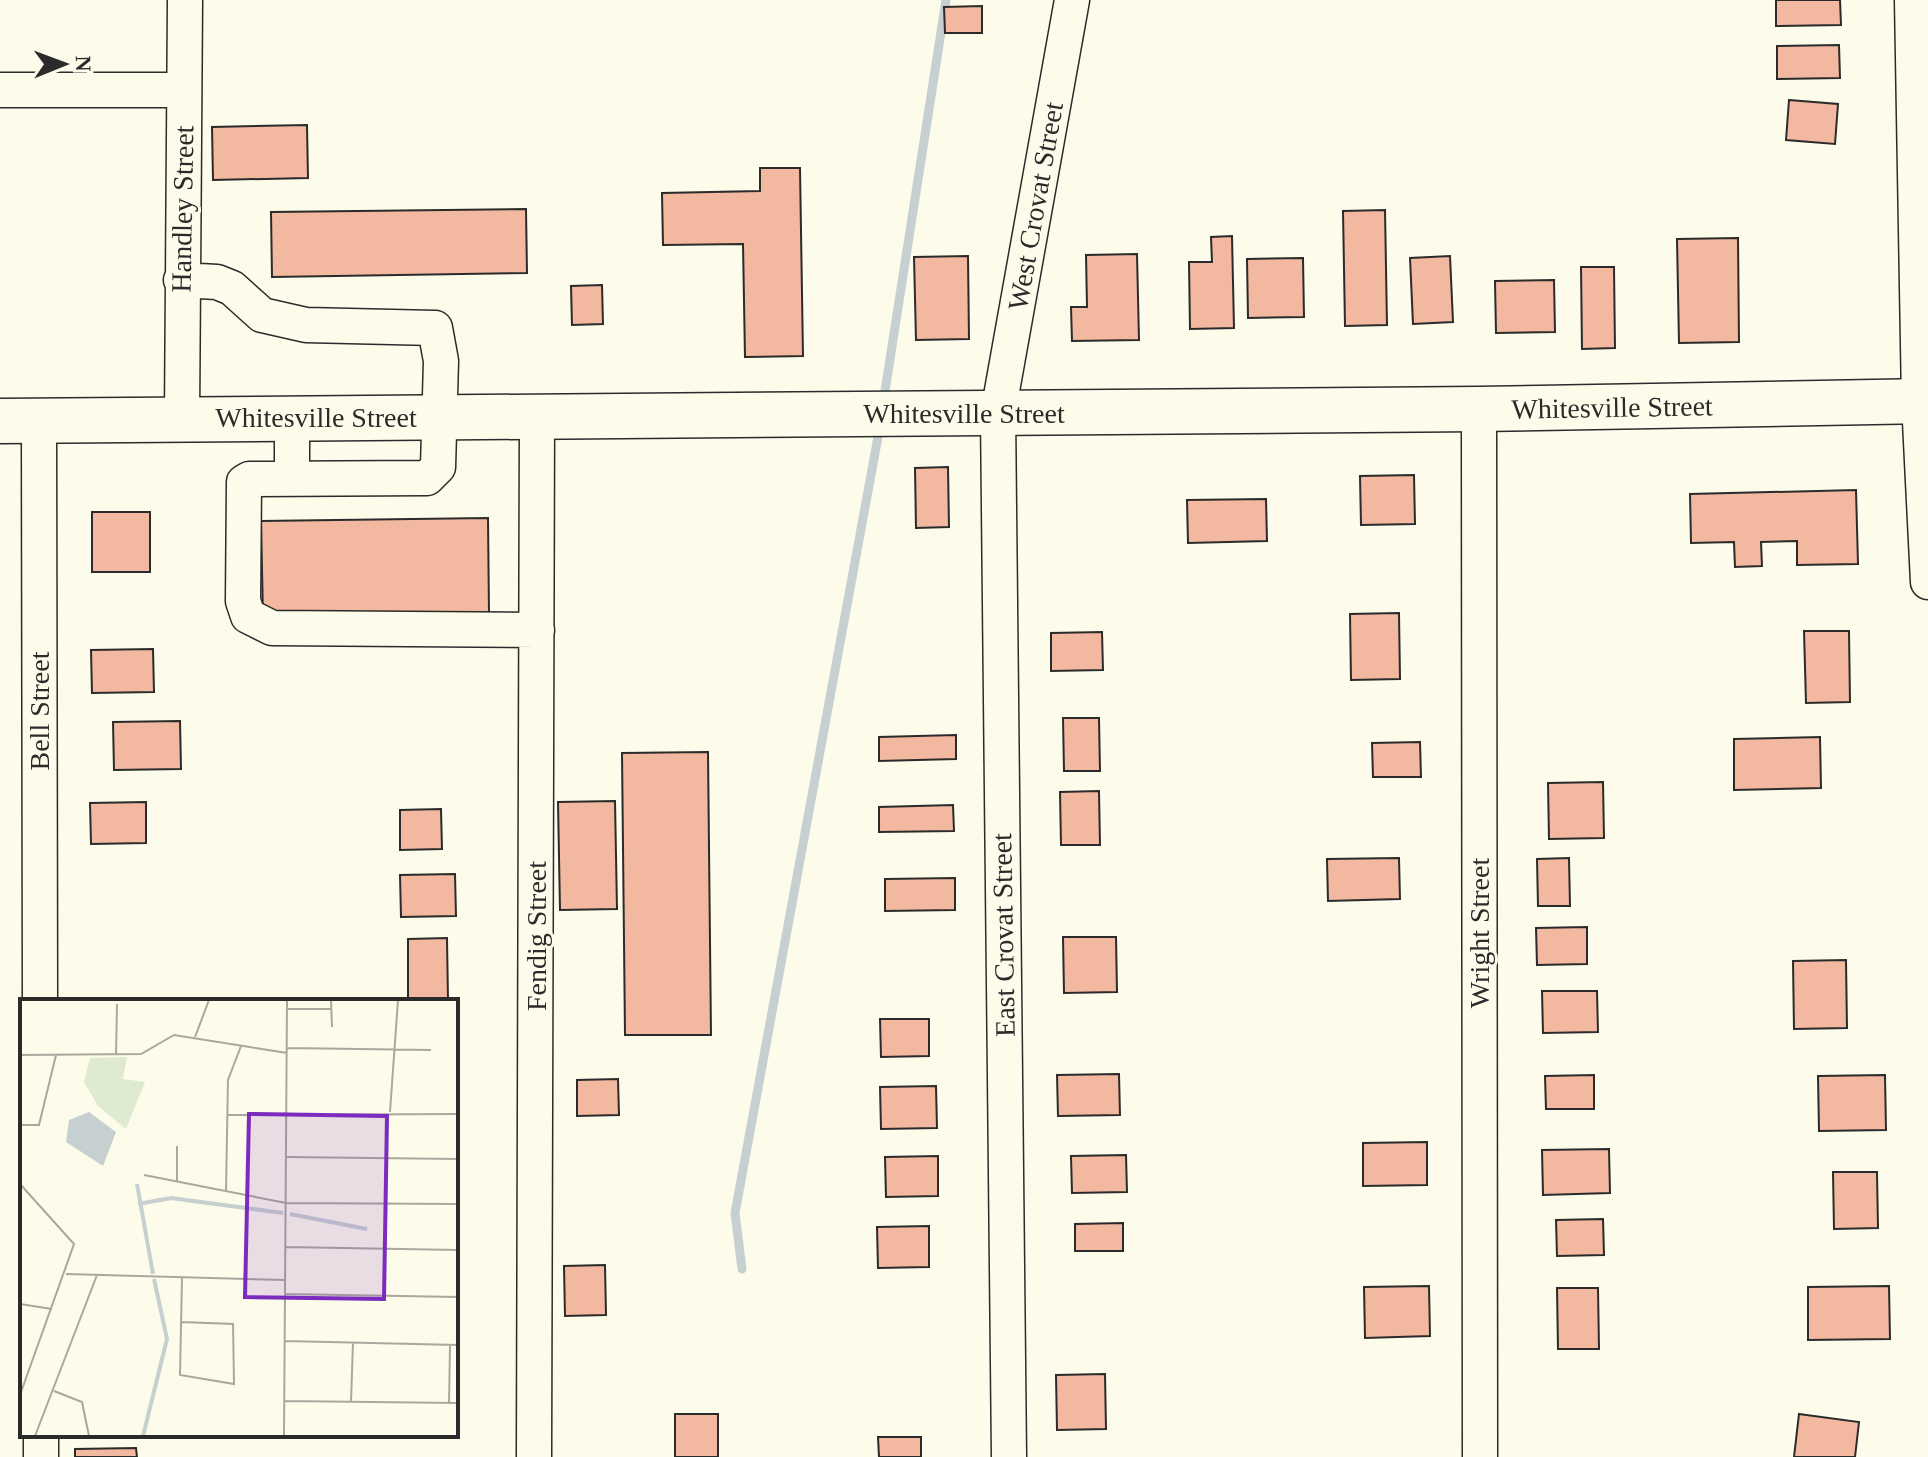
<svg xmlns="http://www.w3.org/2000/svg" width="1928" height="1457" viewBox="0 0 1928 1457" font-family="Georgia,serif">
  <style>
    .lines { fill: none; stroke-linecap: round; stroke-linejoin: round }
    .stream { stroke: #c7d0d0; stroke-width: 9 }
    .building { fill: #f2b8a0; stroke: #2b2b2b; stroke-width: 2 }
    .minor-casing { stroke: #2b2b2b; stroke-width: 37 }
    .major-casing { stroke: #2b2b2b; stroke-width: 47 }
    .minor { stroke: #fdfbea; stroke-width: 34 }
    .major { stroke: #fdfbea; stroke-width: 44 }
    .labels { text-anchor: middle; stroke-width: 6; stroke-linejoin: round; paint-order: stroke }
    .street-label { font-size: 28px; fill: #2b2b2b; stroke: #fdfbea }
    .inset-river { fill: none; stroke: #c7d0d0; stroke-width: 4 }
    .inset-road { fill: none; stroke: #a9a89e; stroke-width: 2 }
    .view { fill: #7b2cbf; fill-opacity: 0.15; stroke: #7b2cbf; stroke-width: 4 }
    .inset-edge { fill: none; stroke: #2b2b2b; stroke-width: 4 }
  </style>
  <rect width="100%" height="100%" fill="#fdfbea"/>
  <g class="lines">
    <path class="stream" d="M 883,404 L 946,0
      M 742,1269 L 735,1213 L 880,426"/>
  </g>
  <path class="building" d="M 1776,0 L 1840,0 L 1841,25 L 1776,26 Z
    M 982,6 L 982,33 L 945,33 L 944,7 Z
    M 1839,45 L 1840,78 L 1777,79 L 1777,46 Z
    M 1789,100 L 1838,104 L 1835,144 L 1786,140 Z
    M 307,125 L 308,178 L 213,180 L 212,127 Z
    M 760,168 L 800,168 L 803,356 L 745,357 L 743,244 L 663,245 L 662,193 L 760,191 Z
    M 526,209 L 527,273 L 272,277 L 271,212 Z
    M 1385,210 L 1387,325 L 1345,326 L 1343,211 Z
    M 1232,236 L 1234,328 L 1190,329 L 1189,262 L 1212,262 L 1211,237 Z
    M 1738,238 L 1739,342 L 1679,343 L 1677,239 Z
    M 1137,254 L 1139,340 L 1072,341 L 1071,307 L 1087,307 L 1086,255 Z
    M 968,256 L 969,339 L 916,340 L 914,257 Z
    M 1450,256 L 1453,322 L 1413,324 L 1410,258 Z
    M 1303,258 L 1304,317 L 1248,318 L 1247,259 Z
    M 1581,267 L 1614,267 L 1615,348 L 1582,349 Z
    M 1554,280 L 1555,332 L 1496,333 L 1495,281 Z
    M 602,285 L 603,324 L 572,325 L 571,286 Z
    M 948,467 L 949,527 L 916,528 L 915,468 Z
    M 1414,475 L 1415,524 L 1361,525 L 1360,476 Z
    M 1856,490 L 1858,564 L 1797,565 L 1797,541 L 1761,542 L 1762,566 L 1735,567 L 1734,542 L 1691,543 L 1690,494 Z
    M 1266,499 L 1267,541 L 1188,543 L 1187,500 Z
    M 92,512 L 150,512 L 150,572 L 92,572 Z
    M 488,518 L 489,613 L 263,617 L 261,521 Z
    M 1399,613 L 1400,679 L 1351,680 L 1350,614 Z
    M 1804,631 L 1849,631 L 1850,702 L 1806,703 Z
    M 1102,632 L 1103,670 L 1051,671 L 1051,633 Z
    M 153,649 L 154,692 L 92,693 L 91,650 Z
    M 1063,718 L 1099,718 L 1100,771 L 1064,771 Z
    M 180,721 L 181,769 L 114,770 L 113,722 Z
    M 956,735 L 956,759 L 879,761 L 879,737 Z
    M 1820,737 L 1821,788 L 1734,790 L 1734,739 Z
    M 1420,742 L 1421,777 L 1373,777 L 1372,743 Z
    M 708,752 L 711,1035 L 625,1035 L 622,753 Z
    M 1603,782 L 1604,838 L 1549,839 L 1548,783 Z
    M 1099,791 L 1100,845 L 1061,845 L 1060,792 Z
    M 615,801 L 617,909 L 560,910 L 558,802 Z
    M 146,802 L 146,843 L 91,844 L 90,803 Z
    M 953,805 L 954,831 L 879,832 L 879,807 Z
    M 441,809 L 442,849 L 400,850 L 400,810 Z
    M 1399,858 L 1400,899 L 1328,901 L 1327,859 Z
    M 1569,858 L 1570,906 L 1538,906 L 1537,859 Z
    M 455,874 L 456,916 L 401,917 L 400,875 Z
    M 955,878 L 955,910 L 885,911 L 885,879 Z
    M 1587,927 L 1587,964 L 1537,965 L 1536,928 Z
    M 1063,937 L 1116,937 L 1117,992 L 1064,993 Z
    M 447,938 L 448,1001 L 408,1001 L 408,939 Z
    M 1846,960 L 1847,1028 L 1794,1029 L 1793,961 Z
    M 1542,991 L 1597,991 L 1598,1032 L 1543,1033 Z
    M 880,1019 L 929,1019 L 929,1056 L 881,1057 Z
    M 1119,1074 L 1120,1115 L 1058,1116 L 1057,1075 Z
    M 1594,1075 L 1594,1109 L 1546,1109 L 1545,1076 Z
    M 1885,1075 L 1886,1130 L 1819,1131 L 1818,1076 Z
    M 618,1079 L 619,1115 L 577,1116 L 577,1080 Z
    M 936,1086 L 937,1128 L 881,1129 L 880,1087 Z
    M 1427,1142 L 1427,1185 L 1363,1186 L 1363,1143 Z
    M 1609,1149 L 1610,1193 L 1543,1195 L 1542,1150 Z
    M 1126,1155 L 1127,1192 L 1072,1193 L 1071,1156 Z
    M 938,1156 L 938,1196 L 886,1197 L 885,1157 Z
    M 1833,1172 L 1877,1172 L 1878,1228 L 1834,1229 Z
    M 1603,1219 L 1604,1255 L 1557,1256 L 1556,1220 Z
    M 1123,1223 L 1123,1251 L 1075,1251 L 1075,1224 Z
    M 929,1226 L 929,1267 L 878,1268 L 877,1227 Z
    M 605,1265 L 606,1315 L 565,1316 L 564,1266 Z
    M 1429,1286 L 1430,1336 L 1365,1338 L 1364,1287 Z
    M 1889,1286 L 1890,1339 L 1808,1340 L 1808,1287 Z
    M 1557,1288 L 1598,1288 L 1599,1349 L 1558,1349 Z
    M 1105,1374 L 1106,1429 L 1057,1430 L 1056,1375 Z
    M 675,1414 L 718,1414 L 718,1457 L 675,1457 Z
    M 1799,1414 L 1859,1422 L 1855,1457 L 1794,1457 Z
    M 878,1437 L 921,1437 L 921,1457 L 879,1457 Z
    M 136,1448 L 137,1457 L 75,1457 L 75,1449 Z"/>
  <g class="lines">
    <defs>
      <path id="minor" d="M 1912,0 L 1919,401 L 1928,582
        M 0,90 L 184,90
        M 181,280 L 217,282 L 232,288 L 262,315 L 306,325 L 435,328 L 441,361 L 438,467 L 427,478 L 249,479 L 244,482 L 243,601 L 248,616 L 272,628 L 537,630
        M 1479,409 L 1480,1457
        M 182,418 L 185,0
        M 39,420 L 40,1001
        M 292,479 L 292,417
        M 41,1435 L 41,1457
        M 534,1457 L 537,415
        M 1009,1457 L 998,413 L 1072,0"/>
      <path id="major" d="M 0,421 L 1479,409 L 1928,401"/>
    </defs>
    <use href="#minor" class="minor-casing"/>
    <use href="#major" class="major-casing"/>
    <use href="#minor" class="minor"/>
    <use href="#major" class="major"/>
  </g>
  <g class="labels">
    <g class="street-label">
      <text transform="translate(1035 206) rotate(-80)" y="10">West Crovat Street</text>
      <text transform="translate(182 209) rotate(-89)" y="10">Handley Street</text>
      <text transform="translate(1612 407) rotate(-1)" y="10">Whitesville Street</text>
      <text x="964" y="423">Whitesville Street</text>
      <text x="316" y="427">Whitesville Street</text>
      <text transform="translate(39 711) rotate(-90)" y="10">Bell Street</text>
      <text transform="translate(1479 933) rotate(-90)" y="10">Wright Street</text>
      <text transform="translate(1003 935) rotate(-91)" y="10">East Crovat Street</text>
      <text transform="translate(536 936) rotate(-90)" y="10">Fendig Street</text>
    </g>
  </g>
  <g transform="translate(20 999)">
    <rect width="438" height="438" fill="#fdfbea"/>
    <path d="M 107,58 L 103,80 L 125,83 L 106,130 L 78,107 L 64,83 L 70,59 Z" fill="#deebd1"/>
    <path d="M 69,113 L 96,133 L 83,167 L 46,143 L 49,121 Z" fill="#c7d0d0"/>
    <path class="inset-river" d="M 117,185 L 133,275M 118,205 L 151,199 L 263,214M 270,215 L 347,230M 123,437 L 147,340 L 134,280"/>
    <path class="inset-road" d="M 311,1 L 312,28M 267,10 L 311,10M 175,38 L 189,1M 267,49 L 411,51M 0,56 L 121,55 L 154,36 L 267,54M 96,56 L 97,5M 370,113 L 378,1M 208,116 L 438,115M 0,126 L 19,126 L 36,56M 267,158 L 438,160M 124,176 L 266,204 L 438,205M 157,182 L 157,147M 0,185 L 54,245 L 0,396M 206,192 L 208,81 L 221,47M 266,248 L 438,251M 46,275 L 265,281M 265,295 L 438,298M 0,305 L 32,310M 161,323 L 213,325 L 214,385 L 160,376 L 162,279M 265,342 L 438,346M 34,392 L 62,403 L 69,437M 264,402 L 438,404M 331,403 L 333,343M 429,404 L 430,346M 15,437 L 77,276M 264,437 L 267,1"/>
    <path class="view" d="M 229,115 L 367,117 L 364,300 L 225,298 Z"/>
    <rect width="438" height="438" class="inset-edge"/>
  </g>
  <g transform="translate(64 64) rotate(89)" stroke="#fdfbea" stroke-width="6" paint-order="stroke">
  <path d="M0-6L14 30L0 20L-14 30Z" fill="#2b2b2b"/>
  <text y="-12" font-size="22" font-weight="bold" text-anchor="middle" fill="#2b2b2b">N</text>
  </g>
</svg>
